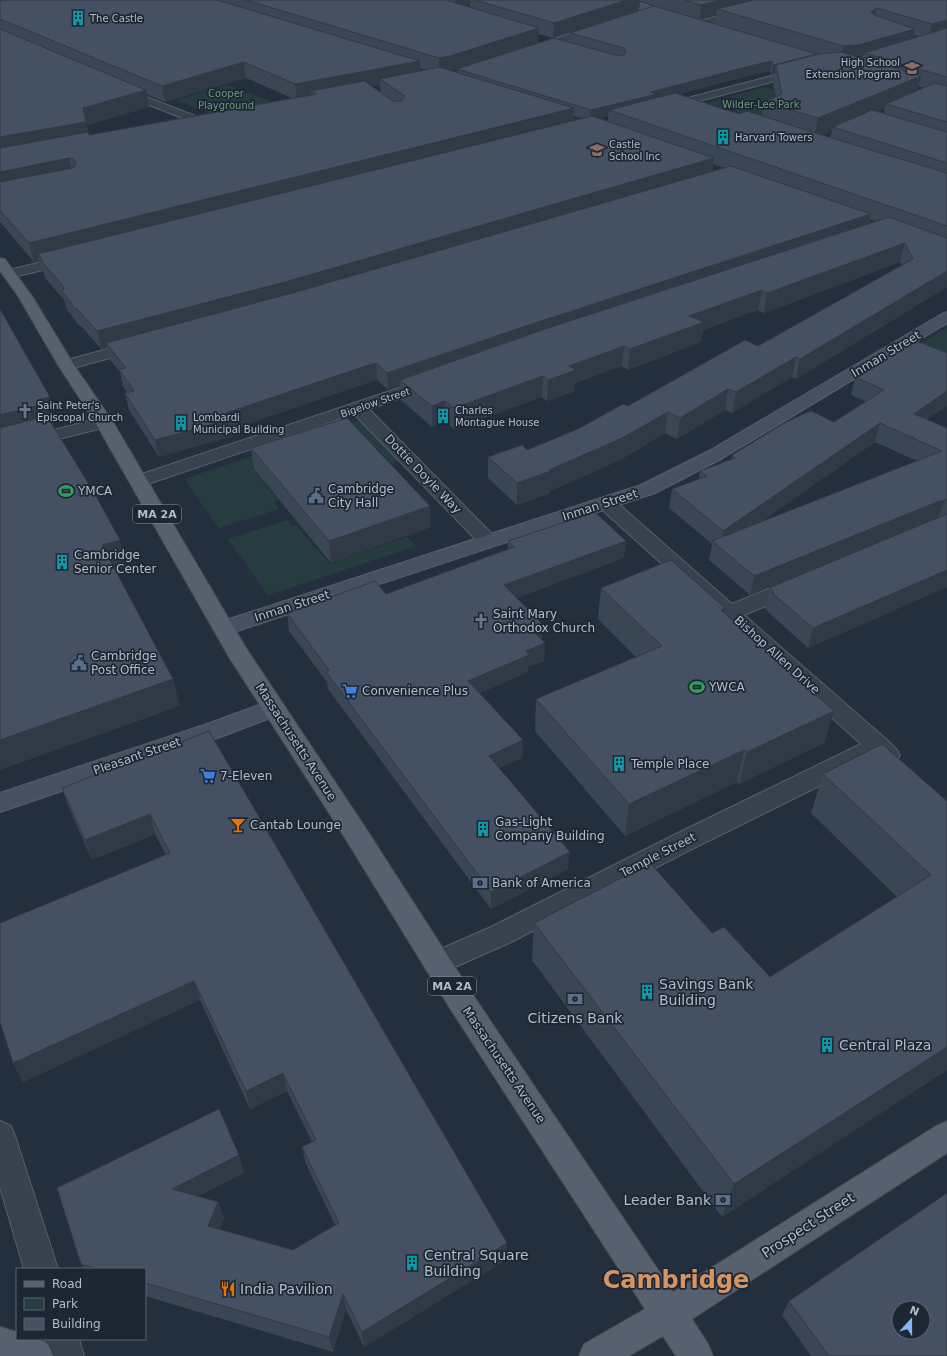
<svg xmlns="http://www.w3.org/2000/svg" width="947" height="1356" viewBox="0 0 947 1356" font-family="'DejaVu Sans',sans-serif">
  <style>
    .green { fill: #263c3f }
    .lines { fill: none; stroke-linecap: round; stroke-linejoin: round }
    .street-casing { stroke: #565f6c; stroke-width: 2 }
    .secondary-casing { stroke: #565f6c; stroke-width: 2 }
    .primary-casing { stroke: #414a57; stroke-width: 2 }
    .street { fill: #38414e; fill-rule: evenodd }
    .secondary { fill: #465061; fill-rule: evenodd }
    .primary { fill: #56606e; fill-rule: evenodd }
    .wall { fill: #3b4654; fill-rule: evenodd }
    .shaded-wall { fill: #303945 }
    .building { fill: #455162; stroke: #303945; fill-rule: evenodd }
    .labels { text-anchor: middle; stroke-width: 3.5; stroke-linejoin: round; paint-order: stroke }
    .far-poi-label { font-size: 10px; fill: #b4bcc9; stroke: #1d2633; text-anchor: start }
    .far-park-label { font-size: 10px; fill: #6b9a76; stroke: #1d2633 }
    .far-street-label { font-size: 10px; fill: #b4bcc9; stroke: #1d2633 }
    .shield { fill: #1d2633; stroke: #878f9c; stroke-width: 1 }
    .shield-label { font-size: 11px; font-weight: bold; fill: #b4bcc9 }
    .street-label { font-size: 12px; fill: #b4bcc9; stroke: #1d2633 }
    .poi-label { font-size: 12px; fill: #b4bcc9; stroke: #1d2633; text-anchor: start }
    .near-poi-label { font-size: 14px; fill: #b4bcc9; stroke: #1d2633; text-anchor: start }
    .near-street-label { font-size: 14px; fill: #b4bcc9; stroke: #1d2633 }
    .near-town-label { font-size: 24px; font-weight: bold; fill: #d59563; stroke: #1d2633 }
  </style>
  <rect width="100%" height="100%" fill="#242f3e"/>
  <path class="green" d="M 228,85 L 275,103 L 211,114 L 176,100 Z
    M 765,87 L 807,101 L 760,119 L 708,103 Z
    M 947,328 L 947,361 L 913,347 Z
    M 360,420 L 390,447 L 387,449 L 398,461 L 379,467 L 352,437 L 252,467 L 278,500 L 274,502 L 279,509 L 219,528 L 184,479 Z
    M 287,520 L 292,526 L 296,525 L 330,564 L 407,537 L 416,546 L 268,595 L 227,539 Z"/>
  <g class="lines">
    <defs>
      <path id="street" d="M 778,0 L 794,0 L 792,2 L 699,27 L 694,24 L 696,22 Z
        M 597,25 L 600,26 L 602,28 L 600,30 L 537,51 L 533,52 L 528,49 L 529,47 Z
        M 802,68 L 807,71 L 806,73 L 665,110 L 659,107 L 661,105 Z
        M 120,87 L 198,117 L 204,124 L 202,126 L 194,126 L 190,121 L 116,92 L 115,90 L 116,88 Z
        M 70,255 L 75,256 L 77,259 L 75,262 L 10,278 L 5,277 L 3,274 L 5,271 Z
        M 137,341 L 143,343 L 145,346 L 143,349 L 66,370 L 60,368 L 58,365 L 60,362 Z
        M 429,378 L 435,380 L 437,383 L 435,386 L 369,409 L 495,537 L 498,541 L 495,545 L 488,547 L 481,545 L 354,414 L 145,485 L 139,486 L 133,485 L 130,481 L 133,477 Z
        M 104,417 L 110,418 L 113,422 L 110,426 L 0,454 L 0,444 Z
        M 606,497 L 613,499 L 732,604 L 788,581 L 795,580 L 802,581 L 805,586 L 802,591 L 744,615 L 887,740 L 896,749 L 900,755 L 896,761 C 888,764 883,764 876,758 L 694,848 L 509,943 L 437,975 L 427,971 L 423,963 L 427,955 L 491,927 L 676,834 L 861,744 L 599,507 L 597,503 L 599,499 Z
        M 0,1121 L 11,1126 L 15,1136 L 58,1269 L 24,1269 L 0,1187 Z
        M 45,1339 L 79,1339 L 84,1356 L 50,1356 Z"/>
      <path id="secondary" d="M 615,0 L 630,0 L 677,15 L 679,17 L 674,20 L 671,19 L 617,2 Z
        M 947,312 L 947,323 L 721,459 L 655,493 L 231,633 L 224,635 L 217,633 L 213,628 L 217,623 L 641,485 L 709,451 L 942,314 Z
        M 273,700 L 281,702 L 284,708 L 281,714 L 223,736 L 0,812 L 0,793 L 207,724 Z"/>
      <path id="primary" d="M 0,258 L 5,259 L 32,296 L 74,365 L 113,422 L 246,648 L 363,824 L 471,992 L 673,1292 L 936,1126 L 947,1121 L 947,1153 L 692,1319 L 708,1344 L 713,1356 L 676,1356 L 663,1336 L 629,1356 L 579,1356 L 584,1344 L 645,1309 L 451,1010 L 345,838 L 229,657 L 95,422 L 58,365 L 18,296 L 0,271 Z
        M 0,1327 L 17,1332 L 17,1339 L 37,1339 L 48,1344 L 53,1356 L 0,1356 Z"/>
    </defs>
    <use href="#street" class="street-casing"/>
    <use href="#secondary" class="secondary-casing"/>
    <use href="#primary" class="primary-casing"/>
    <use href="#street" class="street"/>
    <use href="#secondary" class="secondary"/>
    <use href="#primary" class="primary"/>
  </g>
  <path class="wall" d="M 0,0 L 947,0 L 947,288 L 947,287 L 796,379 L 792,377 L 732,413 L 725,410 L 677,439 L 665,433 L 620,460 L 550,491 L 550,493 L 517,505 L 488,478 L 488,457 L 527,450 L 578,429 L 628,406 L 758,346 L 902,265 L 900,262 L 764,313 L 758,310 L 703,330 L 701,342 L 628,370 L 622,366 L 575,383 L 575,391 L 547,401 L 542,397 L 454,429 L 446,422 L 432,427 L 401,400 L 400,386 L 388,390 L 377,380 L 370,382 L 232,429 L 233,436 L 159,457 L 129,410 L 125,393 L 127,393 L 123,386 L 120,372 L 110,360 L 107,348 L 101,349 L 82,327 L 78,325 L 75,320 L 67,310 L 64,300 L 45,278 L 44,273 L 42,271 L 39,261 L 34,262 L 0,222 ZM 640,1 L 654,6 L 570,33 L 569,42 L 457,69 L 457,73 L 452,71 L 538,43 L 538,34 L 553,38 L 639,10 ZM 470,4 L 470,7 L 465,6 ZM 716,15 L 715,24 L 700,19 ZM 914,35 L 919,37 L 913,38 ZM 420,68 L 426,70 L 420,71 ZM 770,71 L 771,75 L 775,74 L 773,83 L 776,97 L 764,102 L 762,115 L 739,114 L 679,94 L 752,75 ZM 246,78 L 292,98 L 89,135 L 87,125 L 149,107 L 146,94 L 165,102 ZM 380,85 L 381,92 L 372,86 ZM 918,86 L 924,88 L 917,91 ZM 885,108 L 884,113 L 878,111 ZM 574,116 L 582,118 L 573,120 ZM 608,116 L 608,121 L 600,118 ZM 832,131 L 830,138 L 822,135 ZM 713,164 L 724,168 L 712,171 ZM 870,219 L 877,222 L 869,224 Z
    M 914,340 L 927,420 L 947,428 L 947,587 L 808,648 L 768,612 L 768,611 L 765,608 L 769,588 L 935,520 L 930,521 L 750,595 L 709,560 L 712,544 L 669,508 L 672,489 L 699,479 L 700,471 L 731,460 L 732,455 L 834,422 L 866,402 L 851,395 L 855,377 ZM 875,442 L 917,461 L 759,523 Z
    M 251,448 L 430,506 L 431,527 L 331,563 L 254,469 Z
    M 508,541 L 624,558 L 516,598 L 543,625 L 542,640 L 545,643 L 544,661 L 528,667 L 528,672 L 480,693 L 523,740 L 522,758 L 499,768 L 568,869 L 491,909 L 328,689 L 327,682 L 289,631 L 287,613 L 386,594 L 508,550 Z
    M 601,588 L 724,614 L 834,711 L 824,743 L 739,784 L 737,782 L 625,836 L 535,731 L 536,699 L 636,657 L 598,619 Z
    M 209,731 L 507,1243 L 507,1259 L 364,1347 L 346,1309 L 333,1352 L 145,1296 L 145,1269 L 84,1269 L 81,1264 L 57,1188 L 244,1173 L 198,1196 L 218,1202 L 224,1218 L 220,1229 L 293,1250 L 335,1225 L 306,1164 L 302,1147 L 312,1142 L 287,1091 L 250,1109 L 200,1000 L 23,1082 L 13,1063 L 166,855 L 155,834 L 92,860 L 69,808 L 62,788 Z
    M 823,774 L 947,801 L 947,1070 L 722,1217 L 532,960 L 534,923 L 712,933 L 770,977 L 897,897 L 811,813 Z
    M 789,1301 L 947,1356 L 811,1356 L 782,1315 Z"/>
  <path class="shaded-wall" d="M 455,0 L 470,0 L 470,4 L 455,8 Z
    M 627,0 L 640,0 L 639,10 L 553,38 L 554,23 Z
    M 720,0 L 772,0 L 717,9 L 716,15 L 700,19 L 701,5 Z
    M 877,8 L 874,23 L 871,12 Z
    M 947,20 L 947,34 L 928,39 L 932,24 Z
    M 539,28 L 538,43 L 451,72 L 439,74 L 439,58 Z
    M 915,29 L 912,44 L 864,53 L 863,58 L 855,61 L 840,62 L 843,46 Z
    M 817,54 L 776,65 L 775,74 L 771,75 L 773,65 Z
    M 420,61 L 420,77 L 380,79 L 380,85 L 318,97 L 317,94 L 311,91 L 312,98 L 297,100 L 295,84 Z
    M 772,61 L 770,71 L 752,75 L 657,100 L 609,110 L 608,116 L 590,121 L 591,110 L 651,92 L 754,65 Z
    M 244,62 L 246,78 L 165,102 L 162,86 Z
    M 921,76 L 916,95 L 886,104 L 885,108 L 838,128 L 833,127 L 832,131 L 814,138 L 818,118 Z
    M 146,90 L 149,107 L 87,125 L 90,139 L 0,155 L 0,137 L 83,108 Z
    M 574,108 L 573,125 L 38,254 L 39,261 L 34,262 L 29,243 Z
    M 69,158 L 73,176 L 0,190 L 0,172 Z
    M 714,158 L 712,174 L 287,300 L 106,343 L 107,348 L 101,349 L 97,331 Z
    M 871,214 L 867,230 L 400,380 L 400,386 L 388,390 L 387,373 L 532,324 Z
    M 905,243 L 900,262 L 764,313 L 767,293 Z
    M 947,271 L 947,287 L 796,379 L 800,359 Z
    M 762,290 L 758,310 L 703,330 L 701,342 L 628,370 L 630,349 L 689,316 Z
    M 624,346 L 622,366 L 575,383 L 575,391 L 547,401 L 548,380 L 569,366 Z
    M 796,357 L 792,377 L 732,413 L 736,392 Z
    M 376,363 L 377,380 L 370,382 L 232,429 L 233,436 L 159,457 L 155,440 L 226,413 L 369,365 Z
    M 543,376 L 542,397 L 454,429 L 454,408 Z
    M 728,389 L 725,410 L 677,439 L 680,418 Z
    M 947,391 L 947,406 L 908,432 L 914,414 Z
    M 50,397 L 56,422 L 46,424 L 0,442 L 0,415 L 37,400 Z
    M 445,401 L 446,422 L 432,427 L 432,406 Z
    M 668,412 L 665,433 L 620,460 L 550,491 L 550,493 L 517,505 L 517,483 L 549,470 Z
    M 880,423 L 875,442 L 721,549 L 720,548 L 723,531 Z
    M 945,500 L 938,519 L 930,521 L 750,595 L 754,576 L 937,502 Z
    M 430,506 L 431,527 L 331,563 L 329,541 Z
    M 120,540 L 127,566 L 109,572 L 102,545 Z
    M 626,541 L 624,558 L 504,602 L 504,585 Z
    M 947,570 L 947,587 L 808,648 L 813,628 Z
    M 725,608 L 719,640 L 721,610 Z
    M 543,625 L 542,643 L 532,630 Z
    M 545,643 L 544,661 L 528,667 L 528,672 L 468,698 L 468,681 L 526,651 Z
    M 173,679 L 180,706 L 0,770 L 0,740 Z
    M 834,711 L 824,743 L 739,784 L 747,752 Z
    M 523,740 L 522,758 L 488,773 L 489,756 Z
    M 744,750 L 737,782 L 625,836 L 629,804 Z
    M 150,814 L 155,834 L 92,860 L 85,840 Z
    M 570,852 L 568,869 L 491,909 L 491,892 Z
    M 194,981 L 200,1000 L 23,1082 L 13,1063 Z
    M 947,1047 L 947,1070 L 722,1217 L 734,1184 Z
    M 283,1073 L 287,1091 L 250,1109 L 246,1091 Z
    M 239,1155 L 244,1173 L 179,1206 L 172,1189 Z
    M 218,1202 L 224,1218 L 214,1242 L 208,1226 Z
    M 507,1243 L 507,1259 L 364,1347 L 362,1332 Z
    M 343,1294 L 346,1309 L 333,1352 L 329,1337 Z"/>
  <path class="building" d="M 6,0 L 217,0 L 420,61 L 295,84 L 244,62 L 162,86 L 0,19 L 0,1 Z
    M 246,0 L 446,0 L 539,28 L 450,56 L 439,58 Z
    M 475,0 L 627,0 L 554,23 Z
    M 685,0 L 720,0 L 701,5 Z
    M 753,0 L 947,0 L 947,20 L 932,24 L 877,8 L 871,12 L 874,15 L 915,29 L 858,45 L 843,46 L 717,9 Z
    M 654,6 L 817,54 L 773,65 L 772,61 L 754,65 L 651,92 L 657,94 L 591,110 L 457,69 L 554,38 L 619,56 L 624,55 L 626,52 L 624,48 L 570,33 Z
    M 947,28 L 947,77 L 864,53 Z
    M 0,29 L 146,90 L 83,108 L 86,122 L 0,137 Z
    M 841,52 L 921,76 L 818,118 L 764,102 L 782,94 L 776,65 L 819,54 Z
    M 439,67 L 574,108 L 29,243 L 0,210 L 0,182 L 73,168 L 76,164 L 74,159 L 69,158 L 0,172 L 0,148 L 88,132 L 89,135 L 317,94 L 311,91 L 364,81 L 393,101 L 402,101 L 405,96 L 380,79 Z
    M 935,83 L 947,86 L 947,122 L 886,104 Z
    M 675,93 L 739,114 L 747,111 L 812,132 L 947,173 L 947,226 L 609,110 Z
    M 872,110 L 947,132 L 947,163 L 833,127 Z
    M 592,116 L 714,158 L 285,282 L 97,331 L 77,309 L 73,307 L 71,302 L 62,292 L 64,287 L 41,261 L 43,260 L 38,254 Z
    M 731,166 L 871,214 L 532,324 L 387,373 L 376,363 L 369,365 L 226,413 L 231,419 L 155,440 L 125,393 L 134,391 L 119,369 L 126,368 L 106,343 L 296,292 Z
    M 889,217 L 947,238 L 947,271 L 800,359 L 796,357 L 736,392 L 728,389 L 680,418 L 668,412 L 622,438 L 549,470 L 551,471 L 517,483 L 488,457 L 522,445 L 527,450 L 578,429 L 623,404 L 628,406 L 745,340 L 758,346 L 913,259 L 905,243 L 767,293 L 762,290 L 689,316 L 704,322 L 630,349 L 624,346 L 569,366 L 576,370 L 548,380 L 543,376 L 454,408 L 445,401 L 432,406 L 400,380 L 545,329 Z
    M 0,309 L 50,397 L 37,400 L 40,405 L 0,415 Z
    M 914,340 L 947,353 L 947,391 L 914,414 L 947,428 L 947,500 L 945,500 L 937,502 L 754,576 L 712,541 L 942,451 L 880,423 L 723,531 L 672,489 L 707,476 L 700,471 L 735,458 L 732,455 L 786,422 L 811,411 L 834,422 L 884,390 L 855,377 Z
    M 47,416 L 96,496 L 120,540 L 102,545 L 173,679 L 0,740 L 0,428 Z
    M 347,418 L 430,506 L 329,541 L 251,448 Z
    M 595,512 L 626,541 L 504,585 L 543,625 L 532,630 L 545,643 L 526,651 L 529,655 L 468,681 L 523,740 L 489,756 L 570,852 L 491,892 L 326,672 L 329,670 L 287,613 L 375,581 L 386,594 L 514,547 L 508,541 Z
    M 947,514 L 947,570 L 813,628 L 772,593 L 774,592 L 769,588 Z
    M 671,560 L 725,608 L 721,610 L 834,711 L 747,752 L 744,750 L 629,804 L 536,699 L 662,646 L 601,588 Z
    M 209,731 L 507,1243 L 362,1332 L 343,1294 L 329,1337 L 145,1283 L 145,1269 L 98,1269 L 81,1264 L 57,1188 L 219,1109 L 239,1155 L 172,1189 L 218,1202 L 208,1226 L 293,1250 L 339,1223 L 302,1147 L 316,1140 L 283,1073 L 246,1091 L 194,981 L 13,1063 L 0,1022 L 0,923 L 170,853 L 150,814 L 85,840 L 62,788 Z
    M 882,744 L 947,801 L 947,1047 L 734,1184 L 534,923 L 650,863 L 712,933 L 724,927 L 770,977 L 931,875 L 823,774 Z
    M 947,1193 L 947,1356 L 829,1356 L 789,1301 ZM 899,1308 L 923,1308 L 923,1332 L 899,1332 Z"/>
  <defs>
    <symbol id="building-bare" viewBox="-9 -9 18 18"><path d="M-4-6H4V6H1V3H-1V6H-4ZM-2.5-4.3h1.7v1.8h-1.7ZM.8-4.3h1.7v1.8H.8ZM-2.5-1h1.7V.8h-1.7ZM.8-1h1.7V.8H.8Z" fill="#0f9aa8" stroke="#1d2633" stroke-width="2.5" paint-order="stroke"/></symbol>
    <symbol id="school-bare" viewBox="-9 -9 18 18"><path d="M0-5L7-2L0 1L-7-2ZM-4 1L0 2.5L4 1V4Q0 6-4 4Z" fill="#8d6e63" stroke="#1d2633" stroke-width="2.5" paint-order="stroke"/></symbol>
    <symbol id="church-bare" viewBox="-9 -9 18 18"><path d="M-1.2-6h2.4v3.5h3.3v2.4h-3.3V6h-2.4V-.1h-3.3v-2.4h3.3Z" fill="#6b7280" stroke="#1d2633" stroke-width="2.5" paint-order="stroke"/></symbol>
    <symbol id="stadium-bare" viewBox="-9 -9 18 18"><path d="M0-5a6.5 5 0 1 0 0 10a6.5 5 0 1 0 0-10ZM-3.5-1.8h7v3.6h-7Z" fill="#2e9e5b" stroke="#1d2633" stroke-width="2.5" paint-order="stroke"/></symbol>
    <symbol id="civic-bare" viewBox="-9 -9 18 18"><path d="M-.6-6.5H3V-4.5H.6V-3L4-1V1h2V6H-6V1h2V-1L-.6-3ZM-1.2 2.5V6h2.4V2.5Z" fill="#5c6f8a" stroke="#1d2633" stroke-width="2.5" paint-order="stroke"/></symbol>
    <symbol id="supermarket-bare" viewBox="-9 -9 18 18"><path d="M-6-5.5h2.5l.6 2H6L4.5 2H-2.5L-4.4-4H-6ZM-1.5 3.2a1.3 1.3 0 1 0 .1 0ZM3 3.2a1.3 1.3 0 1 0 .1 0Z" fill="#3f7fe0" stroke="#1d2633" stroke-width="2.5" paint-order="stroke"/></symbol>
    <symbol id="bar-bare" viewBox="-9 -9 18 18"><path d="M-6-5H6L.8 .8V4.5H3.5V6h-7V4.5H-.8V.8Z" fill="#e8710a" stroke="#1d2633" stroke-width="2.5" paint-order="stroke"/></symbol>
    <symbol id="bank-bare" viewBox="-9 -9 18 18"><path d="M-6-4H6V4H-6ZM0-2.3a2.3 2.3 0 1 0 0 4.6a2.3 2.3 0 1 0 0-4.6Z" fill="#5c6f8a" stroke="#1d2633" stroke-width="2.5" paint-order="stroke"/></symbol>
    <symbol id="restaurant-bare" viewBox="-9 -9 18 18"><path d="M-5-6h1v4h1v-4h1v4h1v-4h1v5L-1.5 .5V6h-2V.5L-5-1ZM5-6V6H3V1.5H1.5Q1.5-4 5-6Z" fill="#e8710a" stroke="#1d2633" stroke-width="2.5" paint-order="stroke"/></symbol>
  </defs>
  <g fill-rule="evenodd">
    <use href="#building-bare" x="67" y="7" width="22" height="22"/>
    <use href="#school-bare" x="901" y="57" width="22" height="22"/>
    <use href="#building-bare" x="712" y="126" width="22" height="22"/>
    <use href="#school-bare" x="586" y="139" width="22" height="22"/>
    <use href="#church-bare" x="14" y="400" width="22" height="22"/>
    <use href="#building-bare" x="432" y="405" width="22" height="22"/>
    <use href="#building-bare" x="170" y="412" width="22" height="22"/>
    <use href="#stadium-bare" x="55" y="480" width="22" height="22"/>
    <use href="#civic-bare" x="305" y="485" width="22" height="22"/>
    <use href="#building-bare" x="51" y="551" width="22" height="22"/>
    <use href="#church-bare" x="470" y="610" width="22" height="22"/>
    <use href="#civic-bare" x="68" y="652" width="22" height="22"/>
    <use href="#stadium-bare" x="686" y="676" width="22" height="22"/>
    <use href="#supermarket-bare" x="339" y="680" width="22" height="22"/>
    <use href="#building-bare" x="608" y="753" width="22" height="22"/>
    <use href="#supermarket-bare" x="197" y="765" width="22" height="22"/>
    <use href="#bar-bare" x="227" y="814" width="22" height="22"/>
    <use href="#building-bare" x="472" y="818" width="22" height="22"/>
    <use href="#bank-bare" x="469" y="872" width="22" height="22"/>
    <use href="#building-bare" x="636" y="981" width="22" height="22"/>
    <use href="#bank-bare" x="564" y="988" width="22" height="22"/>
    <use href="#building-bare" x="816" y="1034" width="22" height="22"/>
    <use href="#bank-bare" x="712" y="1189" width="22" height="22"/>
    <use href="#building-bare" x="401" y="1252" width="22" height="22"/>
    <use href="#restaurant-bare" x="217" y="1278" width="22" height="22"/>
  </g>
  <g class="labels">
    <g class="far-poi-label">
      <text x="90" y="22">The Castle</text>
      <text x="900" y="66" text-anchor="end">High School<tspan x="900" dy="12">Extension Program</tspan></text>
      <text x="735" y="141">Harvard Towers</text>
      <text x="609" y="148">Castle<tspan x="609" dy="12">School Inc</tspan></text>
      <text x="37" y="409">Saint Peter's<tspan x="37" dy="12">Episcopal Church</tspan></text>
      <text x="455" y="414">Charles<tspan x="455" dy="12">Montague House</tspan></text>
      <text x="193" y="421">Lombardi<tspan x="193" dy="12">Municipal Building</tspan></text>
    </g>
    <g class="far-park-label">
      <text x="226" y="97">Cooper<tspan x="226" dy="12">Playground</tspan></text>
      <text x="761" y="108">Wilder-Lee Park</text>
    </g>
    <g class="far-street-label">
      <text transform="translate(375 402) rotate(-19)" y="4">Bigelow Street</text>
    </g>
    <g class="shield">
      <rect x="133" y="505" width="48" height="18" rx="3"/>
      <rect x="428" y="977" width="48" height="18" rx="3"/>
    </g>
    <g class="shield-label">
      <text x="157" y="518">MA 2A</text>
      <text x="452" y="990">MA 2A</text>
    </g>
    <g class="street-label">
      <text transform="translate(886 354) rotate(-31)" y="4">Inman Street</text>
      <text transform="translate(423 474) rotate(46)" y="4">Dottie Doyle Way</text>
      <text transform="translate(600 505) rotate(-18)" y="4">Inman Street</text>
      <text transform="translate(292 606) rotate(-18)" y="4">Inman Street</text>
      <text transform="translate(777 655) rotate(42)" y="4">Bishop Allen Drive</text>
      <text transform="translate(296 742) rotate(57)" y="4">Massachusetts Avenue</text>
      <text transform="translate(137 756) rotate(-19)" y="4">Pleasant Street</text>
      <text transform="translate(658 855) rotate(-27)" y="4">Temple Street</text>
      <text transform="translate(504 1065) rotate(56)" y="4">Massachusetts Avenue</text>
    </g>
    <g class="poi-label">
      <text x="328" y="493">Cambridge<tspan x="328" dy="14">City Hall</tspan></text>
      <text x="78" y="495">YMCA</text>
      <text x="74" y="559">Cambridge<tspan x="74" dy="14">Senior Center</tspan></text>
      <text x="493" y="618">Saint Mary<tspan x="493" dy="14">Orthodox Church</tspan></text>
      <text x="91" y="660">Cambridge<tspan x="91" dy="14">Post Office</tspan></text>
      <text x="709" y="691">YWCA</text>
      <text x="362" y="695">Convenience Plus</text>
      <text x="631" y="768">Temple Place</text>
      <text x="220" y="780">7-Eleven</text>
      <text x="495" y="826">Gas-Light<tspan x="495" dy="14">Company Building</tspan></text>
      <text x="250" y="829">Cantab Lounge</text>
      <text x="492" y="887">Bank of America</text>
    </g>
    <g class="near-poi-label">
      <text x="659" y="989">Savings Bank<tspan x="659" dy="16">Building</tspan></text>
      <text x="575" y="1023" text-anchor="middle">Citizens Bank</text>
      <text x="839" y="1050">Central Plaza</text>
      <text x="711" y="1205" text-anchor="end">Leader Bank</text>
      <text x="424" y="1260">Central Square<tspan x="424" dy="16">Building</tspan></text>
      <text x="240" y="1294">India Pavilion</text>
    </g>
    <g class="near-street-label">
      <text transform="translate(808 1225) rotate(-33)" y="5">Prospect Street</text>
    </g>
    <g class="near-town-label">
      <text x="676" y="1288">Cambridge</text>
    </g>
  </g>
  <rect x="16" y="1268" width="130" height="72" fill="#1d2633" stroke="#59626f"/>
  <rect x="24" y="1281" width="20" height="6" fill="#56606e" stroke="#59626f"/>
  <text x="52" y="1288" font-size="12" fill="#b4bcc9">Road</text>
  <rect x="24" y="1298" width="20" height="12" fill="#263c3f" stroke="#59626f"/>
  <text x="52" y="1308" font-size="12" fill="#b4bcc9">Park</text>
  <rect x="24" y="1318" width="20" height="12" fill="#455162" stroke="#59626f"/>
  <text x="52" y="1328" font-size="12" fill="#b4bcc9">Building</text>
  <g transform="translate(911 1320) rotate(21)"><circle r="19" fill="#1d2633" stroke="#59626f"/>
  <path d="M0-3L7 15L0 10L-7 15Z" fill="#8ab4f8"/>
  <text y="-6" font-size="11" font-weight="bold" text-anchor="middle" fill="#b4bcc9">N</text>
  </g>
</svg>
